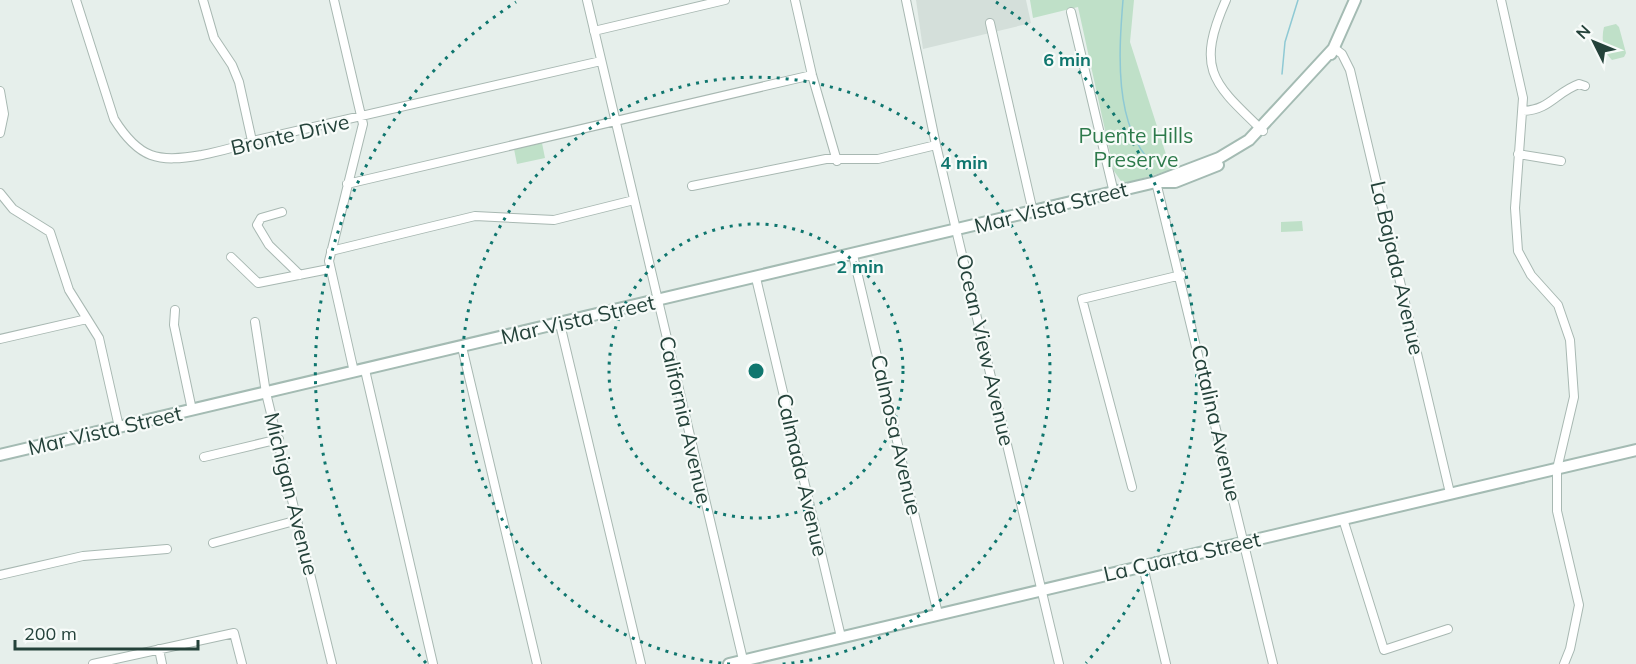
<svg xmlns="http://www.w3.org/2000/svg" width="1636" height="664" viewBox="0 0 1636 664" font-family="Mulish,sans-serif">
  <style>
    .built { fill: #d4dfda }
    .green { fill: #bfe0c8 }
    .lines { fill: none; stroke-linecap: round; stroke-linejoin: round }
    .stream { stroke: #8ec9d4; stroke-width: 1.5 }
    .street-casing { stroke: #a8b8b2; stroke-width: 10 }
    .secondary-casing { stroke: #a4bbb3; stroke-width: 14 }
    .street { stroke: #fff; stroke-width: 8 }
    .secondary { stroke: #fff; stroke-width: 10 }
    .ring { fill: none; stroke: #0f766e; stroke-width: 3; stroke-dasharray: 3 6 }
    .labels { text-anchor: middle; stroke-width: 4.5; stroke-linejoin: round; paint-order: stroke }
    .street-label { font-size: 21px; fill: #24423a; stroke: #f7fbf9 }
    .park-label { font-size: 21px; fill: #2d7a4b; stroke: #f7fbf9 }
    .centre { fill: #0f766e; stroke: #f7fbf9; stroke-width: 3 }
    .ring-label { font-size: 18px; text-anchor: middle; font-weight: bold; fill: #0f766e; stroke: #f7fbf9; stroke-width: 4.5; stroke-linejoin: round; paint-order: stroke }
  </style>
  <rect width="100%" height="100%" fill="#e6efeb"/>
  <path class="built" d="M 916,0 L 1026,0 L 1031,23 L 923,49 Z"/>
  <path class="green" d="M 1030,0 L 1134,0 L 1130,42 L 1171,170 L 1123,184 L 1114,171 L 1078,7 L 1033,18 Z
    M 1616,24 L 1619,27 L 1626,53 L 1624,57 L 1612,60 C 1603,51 1601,39 1604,27 Z
    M 542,143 L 545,158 L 517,164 L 514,149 Z
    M 1302,221 L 1303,231 L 1281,232 L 1281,222 Z"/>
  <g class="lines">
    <path class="stream" d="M 1123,0 C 1119,50 1113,126 1153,164
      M 1282,74 L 1285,42 L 1298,0"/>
    <defs>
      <path id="street" d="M 76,0 L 114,119 C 139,159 158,163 202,155 C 220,151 236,148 252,141 L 601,61
        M 203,0 L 214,38 L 232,65 L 239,82 L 252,141
        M 334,0 L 363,124 L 329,261 L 354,372
        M 587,0 L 744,664
        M 795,0 L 812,75 L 837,161
        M 906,0 L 936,145 L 1059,664
        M 1226,0 C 1195,70 1213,83 1263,131
        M 1501,0 L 1523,98 L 1515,208 L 1518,251 L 1531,275 L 1558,305 L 1570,340 L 1574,397 L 1557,469 L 1557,511 L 1579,605 L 1570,649 L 1564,664
        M 1071,12 L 1114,193
        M 990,23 L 1033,212
        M 594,31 L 725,0
        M 1334,48 L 1342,54 L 1350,70 L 1450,493
        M 0,91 L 4,114 L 0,133
        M 1523,111 C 1550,110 1556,92 1579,84 L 1585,86
        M 1518,154 L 1561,161
        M 1156,182 L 1273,664
        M 347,184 L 812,75
        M 692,186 L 826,159 L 878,159 L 936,145
        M 0,193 L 13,209 L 50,232 L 69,290 L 99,338 L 119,427
        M 282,212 L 261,218 L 257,225 L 269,245 L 300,275
        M 331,251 L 475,216 L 554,220 L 634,200
        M 853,255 L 938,614
        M 231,257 L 258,283 L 329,269
        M 756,278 L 841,637
        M 175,310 L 174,325 L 192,410
        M 255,322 L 266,393 L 332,664
        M 560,324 L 641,664
        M 0,339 L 87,319
        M 462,347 L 537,664
        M 365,370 L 433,664
        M 204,457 L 279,439
        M 1132,487 L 1082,299 L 1181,275
        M 1343,519 L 1384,650 L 1448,629
        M 213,543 L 298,520
        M 1143,566 L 1166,664
        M 0,575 L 83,556 L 167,549
        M 159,649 L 162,664
        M 93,664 L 234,633 L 242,664"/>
      <path id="secondary" d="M 1331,54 L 1355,0
        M 1159,182 L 1175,182 L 1218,165
        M 0,455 L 1156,182 L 1219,158 L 1249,140 L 1334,48
        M 729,664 L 1636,450"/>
    </defs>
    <use href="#street" class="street-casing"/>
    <use href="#secondary" class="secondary-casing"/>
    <use href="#street" class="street"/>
    <use href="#secondary" class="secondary"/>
  </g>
  <g class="ring">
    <circle cx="756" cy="371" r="147"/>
    <path d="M730 664A294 294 0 1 1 782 664"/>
    <path d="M426 663A440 440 0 0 1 516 2M996 2A440 440 0 0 1 1086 663"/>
  </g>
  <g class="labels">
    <g class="street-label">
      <text transform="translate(290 135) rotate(-13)" y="7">Bronte Drive</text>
      <text transform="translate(1051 208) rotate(-14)" y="7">Mar Vista Street</text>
      <text transform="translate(1397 268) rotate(77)" y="7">La Bajada Avenue</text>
      <text transform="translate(578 320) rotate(-13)" y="7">Mar Vista Street</text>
      <text transform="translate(985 350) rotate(77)" y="7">Ocean View Avenue</text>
      <text transform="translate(685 420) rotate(77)" y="7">California Avenue</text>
      <text transform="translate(1216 423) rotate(77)" y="7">Catalina Avenue</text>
      <text transform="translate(105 431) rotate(-13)" y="7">Mar Vista Street</text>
      <text transform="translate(896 435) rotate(77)" y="7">Calmosa Avenue</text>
      <text transform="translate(802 475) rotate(77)" y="7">Calmada Avenue</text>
      <text transform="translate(291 494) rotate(76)" y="7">Michigan Avenue</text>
      <text transform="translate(1182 557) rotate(-13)" y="7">La Cuarta Street</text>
    </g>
    <g class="park-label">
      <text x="1136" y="143">Puente Hills<tspan x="1136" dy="24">Preserve</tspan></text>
    </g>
  </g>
  <circle cx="756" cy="371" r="9" class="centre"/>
  <g class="ring-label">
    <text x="1067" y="66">6 min</text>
    <text x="964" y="169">4 min</text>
    <text x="860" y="273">2 min</text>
  </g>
  <g transform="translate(1594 42) rotate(313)" stroke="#f7fbf9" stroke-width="4.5" paint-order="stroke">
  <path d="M0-4.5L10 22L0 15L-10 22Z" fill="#24423a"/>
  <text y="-9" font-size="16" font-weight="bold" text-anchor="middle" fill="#24423a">N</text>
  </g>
  <path d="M15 640v9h183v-9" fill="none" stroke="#24423a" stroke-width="3"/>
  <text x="24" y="640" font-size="18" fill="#24423a" stroke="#f7fbf9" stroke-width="4.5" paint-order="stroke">200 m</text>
</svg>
